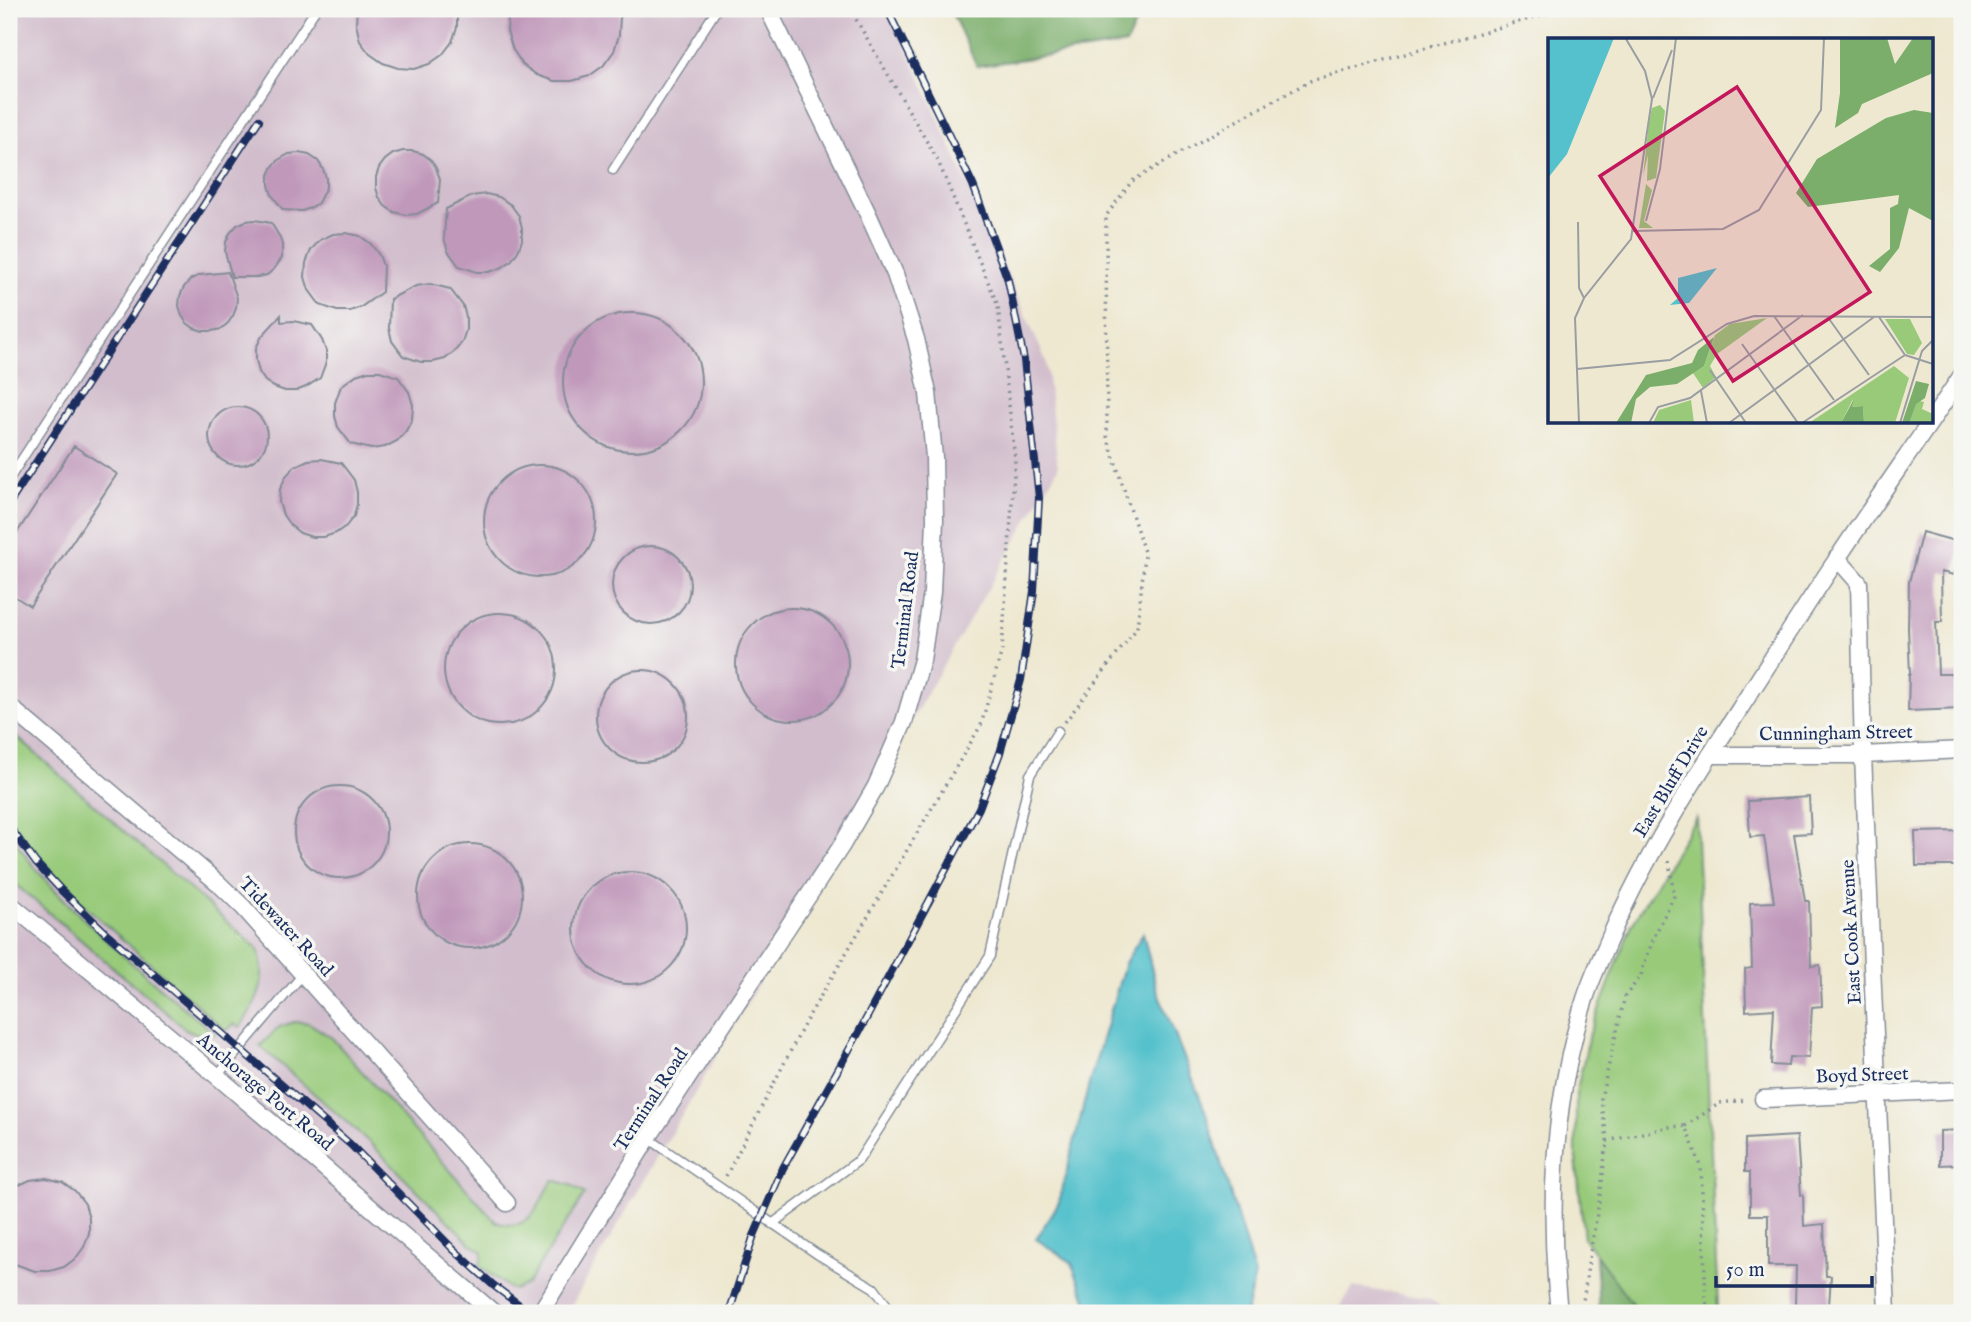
<svg xmlns="http://www.w3.org/2000/svg" width="1971" height="1322" viewBox="0 0 1971 1322" font-family="'IM FELL English',serif">
  <style>
    .industrial { fill: #d1bdcc }
    .green { fill: #98ca7a; stroke: #5a7c6c; stroke-width: 2 }
    .forest { fill: #7aae6a; stroke: #4a6e64; stroke-width: 2 }
    .water { fill: #54c1cc; stroke: #387895; stroke-width: 2 }
    .building { fill: #c098ba }
    .lines { fill: none; stroke-linecap: round; stroke-linejoin: round }
    .service-casing { stroke: #848c97; stroke-width: 11 }
    .minor-casing { stroke: #848c97; stroke-width: 19 }
    .path { stroke: #848c97; stroke-width: 3.5; stroke-dasharray: 2 5; stroke-linecap: butt }
    .service { stroke: #fff; stroke-width: 8 }
    .minor { stroke: #fff; stroke-width: 16 }
    .rail-casing { stroke: #1b2f5e; stroke-width: 8 }
    .rail { stroke: #f6f6f2; stroke-width: 5; stroke-dasharray: 16; stroke-linecap: butt }
    .labels { text-anchor: middle; stroke-width: 7; stroke-linejoin: round; paint-order: stroke }
    .street-label { font-size: 19px; fill: #1b2f5e; stroke: #f6f6f2 }
    .inset-road { fill: none; stroke: #9a9ea2; stroke-width: 2 }
    .view { fill: #c2185b; fill-opacity: 0.15; stroke: #c2185b; stroke-width: 3.5 }
    .inset-edge { fill: none; stroke: #1b2f5e; stroke-width: 3.5 }
  </style>
  <rect width="100%" height="100%" fill="#f6f6f2"/>
  <filter id="ink" filterUnits="userSpaceOnUse"><feTurbulence type="fractalNoise" baseFrequency=".0143" numOctaves="2"/><feDisplacementMap in="SourceGraphic" scale="14" xChannelSelector="R" yChannelSelector="G"/><feConvolveMatrix kernelMatrix="1 2 1 2 8 2 1 2 1" color-interpolation-filters="sRGB"/></filter>
  <filter id="wash" filterUnits="userSpaceOnUse"><feTurbulence type="fractalNoise" baseFrequency=".00686" numOctaves="4" result="noise"/><feDisplacementMap in="SourceGraphic" scale="28" xChannelSelector="R" yChannelSelector="G"/><feGaussianBlur stdDeviation="1.57" result="paint"/><feColorMatrix in="noise" values="0 0 0 0 0 0 0 0 0 0 0 0 0 0 0 0 0 1.4 0 .05"/><feComposite in="paint" operator="in"/></filter>
  <g filter="url(#wash)">
    <rect width="100%" height="100%" fill="#eee8d0"/>
    <path class="industrial" d="M 9,9 L 890,9 L 1046,361 L 1058,468 L 567,1313 L 9,1313 Z
      M 1353,1287 L 1429,1298 L 1449,1313 L 1336,1313 Z"/>
    <path class="green" d="M 9,730 L 258,949 C 268,981 259,1001 240,1027 L 234,1024 L 226,1031 L 61,885 L 16,832 L 9,820 Z
      M 1696,817 L 1718,1308 L 1721,1313 L 1639,1313 L 1584,1239 L 1576,1157 L 1576,1093 L 1590,1033 L 1632,924 Z
      M 9,832 C 18,845 27,858 37,870 C 90,931 154,982 215,1034 L 198,1034 L 187,1030 L 9,879 Z
      M 294,1022 L 309,1023 L 332,1038 L 495,1221 C 529,1236 538,1205 553,1180 L 573,1186 L 585,1194 L 527,1284 L 515,1290 L 509,1288 L 480,1266 L 483,1252 L 471,1244 L 370,1143 L 260,1046 L 279,1027 Z"/>
    <path class="forest" d="M 950,9 L 1142,9 L 1126,44 L 977,66 Z
      M 1596,1255 L 1599,1259 L 1639,1313 L 1599,1313 Z"/>
    <path class="water" d="M 1143,933 L 1156,987 L 1206,1113 L 1255,1275 L 1246,1313 L 1151,1313 L 1139,1306 L 1088,1304 L 1071,1262 L 1036,1239 L 1059,1202 L 1090,1080 L 1125,963 Z"/>
    <g id="blocks">
      <path class="building" d="M 357,9 L 457,9 L 457,27 L 452,42 L 442,55 L 429,64 L 414,69 L 398,68 L 383,63 L 370,54 L 360,41 L 356,24 Z
        M 509,9 L 617,9 L 620,17 L 619,35 L 614,51 L 603,66 L 589,76 L 572,81 L 554,81 L 537,75 L 523,65 L 513,50 L 507,31 Z
        M 403,151 L 413,151 L 423,154 L 431,160 L 436,168 L 440,179 L 438,203 L 417,214 L 406,215 L 394,212 L 385,206 L 379,197 L 376,188 L 376,177 L 379,168 L 385,160 L 393,154 Z
        M 299,153 L 309,155 L 318,161 L 323,169 L 326,178 L 326,187 L 318,203 L 310,208 L 302,211 L 283,210 L 272,195 L 269,185 L 269,175 L 273,166 L 280,159 L 289,154 Z
        M 486,194 L 499,197 L 511,205 L 519,216 L 522,228 L 522,240 L 518,251 L 511,261 L 501,268 L 489,272 L 477,272 L 459,266 L 448,251 L 444,238 L 446,209 L 472,196 Z
        M 255,220 L 271,223 L 279,236 L 282,244 L 282,258 L 274,269 L 267,275 L 258,277 L 232,277 L 225,252 L 226,242 L 230,233 L 237,225 L 246,221 Z
        M 346,233 L 360,236 L 371,244 L 379,255 L 383,266 L 382,292 L 361,307 L 350,311 L 337,311 L 320,305 L 309,290 L 305,277 L 306,263 L 311,250 L 320,240 L 333,234 Z
        M 228,272 L 237,298 L 236,308 L 233,316 L 228,323 L 221,329 L 212,331 L 203,331 L 194,328 L 187,323 L 182,316 L 179,306 L 180,296 L 184,287 L 191,279 L 200,275 Z
        M 430,284 L 450,289 L 463,306 L 466,317 L 466,330 L 462,342 L 455,351 L 445,359 L 433,362 L 421,362 L 403,356 L 392,341 L 389,328 L 390,299 L 416,286 Z
        M563 382a69 69 0 1 1 138 0a69 69 0 1 1-138 0Z
        M 281,315 L 281,322 L 293,321 L 312,325 L 322,340 L 326,351 L 326,362 L 320,378 L 306,387 L 296,391 L 285,391 L 274,387 L 265,381 L 259,372 L 256,360 L 256,348 L 262,336 Z
        M 368,371 L 380,371 L 398,377 L 409,392 L 413,405 L 412,419 L 406,431 L 397,441 L 385,447 L 371,449 L 351,444 L 338,427 L 335,416 L 335,403 L 341,386 L 356,375 Z
        M209 436a29 29 0 1 1 58 0a29 29 0 1 1-58 0Z
        M 74,446 L 117,474 L 30,606 L 9,593 L 9,545 Z
        M 321,459 L 341,463 L 354,480 L 357,492 L 357,504 L 354,516 L 346,526 L 336,533 L 324,537 L 312,537 L 300,533 L 290,525 L 283,515 L 279,502 L 280,489 L 286,476 L 295,466 L 308,460 Z
        M484 521a56 56 0 1 1 112 0a56 56 0 1 1-112 0Z
        M 1922,532 L 1962,543 L 1954,575 L 1941,572 L 1942,622 L 1936,622 L 1938,674 L 1962,674 L 1962,709 L 1908,711 L 1909,674 L 1910,674 L 1908,628 L 1909,582 Z
        M612 585a39 39 0 1 1 78 0a39 39 0 1 1-78 0Z
        M736 664a56 56 0 1 1 112 0a56 56 0 1 1-112 0Z
        M444 669a56 56 0 1 1 112 0a56 56 0 1 1-112 0Z
        M596 716a46 46 0 1 1 92 0a46 46 0 1 1-92 0Z
        M294 832a46 46 0 1 1 92 0a46 46 0 1 1-92 0Z
        M 1809,797 L 1811,833 L 1794,834 L 1805,901 L 1809,901 L 1811,966 L 1820,965 L 1822,1006 L 1812,1007 L 1809,1058 L 1789,1057 L 1788,1066 L 1771,1065 L 1774,1009 L 1746,1011 L 1745,969 L 1752,968 L 1750,903 L 1774,902 L 1764,836 L 1750,837 L 1748,801 Z
        M 1962,831 L 1962,866 L 1916,866 L 1915,832 Z
        M418 896a52 52 0 1 1 104 0a52 52 0 1 1-104 0Z
        M574 928a56 56 0 1 1 112 0a56 56 0 1 1-112 0Z
        M 1962,1130 L 1962,1164 L 1940,1165 L 1940,1131 Z
        M 1797,1136 L 1801,1195 L 1803,1195 L 1804,1226 L 1824,1224 L 1826,1276 L 1831,1276 L 1829,1305 L 1795,1304 L 1796,1266 L 1768,1266 L 1768,1215 L 1750,1215 L 1750,1172 L 1745,1172 L 1745,1139 Z
        M 46,1178 L 62,1182 L 75,1191 L 85,1204 L 89,1218 L 89,1233 L 84,1247 L 76,1258 L 64,1267 L 50,1271 L 35,1271 L 9,1262 L 9,1194 L 15,1187 L 30,1180 Z"/>
    </g>
  </g>
  <g filter="url(#ink)">
    <use href="#blocks" fill-opacity="0" stroke="#848c97" stroke-width="2"/>
    <g class="lines">
      <defs>
        <path id="service" d="M 613,170 L 717,9
          M 9,479 L 316,9
          M 217,1076 L 303,974
          M 648,1138 L 817,1254 L 874,1288 L 893,1313
          M 772,1224 L 859,1160 L 990,956 L 1030,775 L 1058,731"/>
        <path id="minor" d="M 1837,558 L 1859,583 L 1863,755 L 1887,1313
          M 9,706 L 217,882 L 243,907 L 507,1203
          M 1710,755 L 1863,755 L 1962,750
          M 9,903 L 217,1076 L 494,1313
          M 1763,1099 L 1962,1090
          M 540,1313 L 648,1138 L 842,845 L 876,786 L 904,722 L 922,660 L 932,592 L 935,520 L 934,457 L 928,393 L 916,339 L 895,274 L 868,214 L 768,9
          M 1559,1313 C 1548,1209 1553,1099 1585,999 C 1592,977 1602,956 1611,935 C 1646,855 1692,783 1739,710 C 1772,659 1804,608 1837,559 C 1878,497 1921,437 1962,375"/>
      </defs>
      <use href="#service" class="service-casing"/>
      <use href="#minor" class="minor-casing"/>
      <path class="path" d="M 1065,722 L 1137,628 L 1145,555 L 1107,436 L 1106,216 L 1132,181 L 1218,131 L 1310,81 L 1564,9
        M 1685,1126 L 1720,1103 L 1745,1100
        M 1607,1141 L 1669,1127 L 1685,1126 L 1701,1166 L 1706,1301 L 1709,1313
        M 726,1176 L 806,1021 L 981,725 L 1002,650 L 1015,459 L 998,306 L 938,161 L 850,9
        M 1580,1313 C 1585,1296 1586,1277 1589,1259 C 1595,1223 1603,1187 1605,1150 L 1608,1146 L 1601,1098 L 1625,996 L 1641,976 L 1642,970 L 1654,937 L 1674,896 L 1669,861"/>
      <use href="#service" class="service"/>
      <use href="#minor" class="minor"/>
      <defs>
        <path id="rail" d="M 9,504 L 259,120
          M 9,826 L 36,863 L 62,891 L 106,933 L 351,1145 L 453,1249 L 493,1285 L 530,1313
          M 729,1313 L 753,1238 L 783,1168 L 859,1032 L 979,808 L 1000,753 L 1021,680 L 1034,591 L 1039,498 L 1024,360 L 1008,280 L 973,185 L 887,9"/>
      </defs>
      <use href="#rail" class="rail-casing"/>
      <use href="#rail" class="rail"/>
    </g>
  </g>
  <g class="labels">
    <g class="street-label">
      <text transform="translate(904 610) rotate(-83)" y="7">Terminal Road</text>
      <text transform="translate(1836 732) rotate(-1)" y="7">Cunningham Street</text>
      <text transform="translate(1670 781) rotate(-59)" y="7">East Bluff Drive</text>
      <text transform="translate(287 926) rotate(47)" y="7">Tidewater Road</text>
      <text transform="translate(1850 932) rotate(-93)" y="7">East Cook Avenue</text>
      <text transform="translate(1862 1074) rotate(-2)" y="7">Boyd Street</text>
      <text transform="translate(266 1091) rotate(40)" y="7">Anchorage Port Road</text>
      <text transform="translate(650 1099) rotate(-57)" y="7">Terminal Road</text>
    </g>
  </g>
  <g transform="translate(1548 38)">
    <rect width="385" height="385" fill="#eee8d0"/>
    <path d="M 112,67 L 117,73 L 108,140 L 99,143 L 100,117 L 95,138 L 101,84 L 104,70 ZM 98,146 L 104,152 L 96,183 L 105,190 L 91,190 ZM 219,280 L 169,316 L 162,328 L 168,339 L 155,350 L 145,335 L 156,328 L 167,297 L 182,286 ZM 337,281 L 362,281 L 374,305 L 366,317 L 359,316 ZM 346,328 L 361,340 L 347,385 L 316,385 L 315,368 L 304,369 L 305,361 L 293,385 L 261,385 ZM 363,361 L 376,364 L 374,371 L 385,376 L 385,385 L 358,385 ZM 143,362 L 146,385 L 105,385 L 111,372 Z" fill="#98ca7a"/>
    <path d="M 292,0 L 339,0 L 347,26 L 365,0 L 385,0 L 385,35 L 314,66 L 310,75 L 287,90 L 292,55 ZM 366,72 L 385,75 L 385,183 L 361,170 L 351,210 L 332,234 L 321,228 L 342,211 L 342,170 L 350,166 L 351,157 L 260,169 L 248,155 L 269,121 L 338,80 ZM 166,299 L 156,328 L 129,346 L 102,349 L 88,361 L 83,385 L 68,385 L 98,337 L 144,325 L 150,312 ZM 368,343 L 381,346 L 377,360 L 368,366 L 361,385 L 354,385 ZM 306,361 L 304,369 L 315,368 L 316,385 L 293,385 Z" fill="#7aae6a"/>
    <path d="M 0,0 L 66,0 L 19,116 L 0,140 ZM 169,230 L 141,265 L 122,267 L 130,260 L 130,240 Z" fill="#54c1cc"/>
    <path class="inset-road" d="M 105,60 L 124,12M 98,183 L 112,131 L 128,0M 30,184 L 31,250 L 36,260M 85,193 L 175,191 L 211,172 L 273,72 L 276,0M 226,278 L 286,362M 279,278 L 321,337M 331,279 L 357,317M 194,306 L 250,385M 357,317 L 385,326M 29,331 L 122,322 L 179,286 L 206,278 L 385,279M 162,332 L 198,385M 153,353 L 159,385M 31,385 L 27,280 L 36,260 L 83,201 L 104,61 L 97,33 L 78,1M 101,385 L 110,369 L 142,360 L 255,277M 181,385 L 326,279M 254,385 L 357,317M 352,385 L 374,313 L 385,302"/>
    <path class="view" d="M 189,49 L 322,254 L 185,343 L 52,138 Z"/>
    <rect width="385" height="385" class="inset-edge"/>
  </g>
  <rect width="1971" height="1322" fill="none" stroke="#f6f6f2" stroke-width="35"/>
  <path d="M1716 1276v10h156v-10" fill="none" stroke="#1b2f5e" stroke-width="3.5"/>
  <text x="1726" y="1276" font-size="21" fill="#1b2f5e" stroke="#f6f6f2" stroke-width="5" paint-order="stroke">50 m</text>
</svg>
